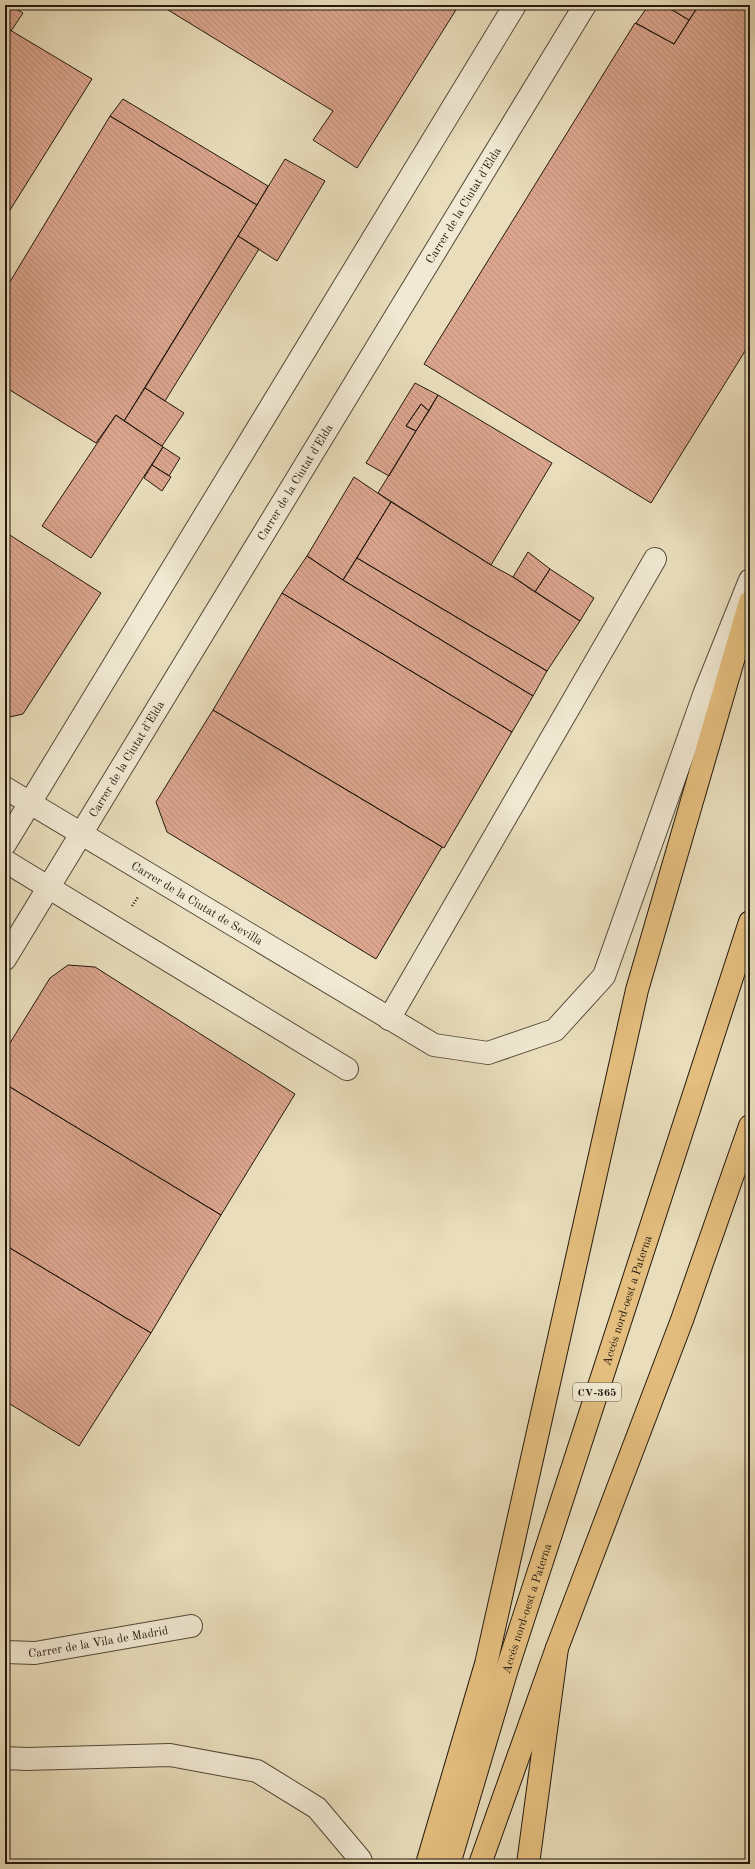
<svg xmlns="http://www.w3.org/2000/svg" width="755" height="1869" viewBox="0 0 755 1869" font-family="'Old Standard TT',serif">
  <style>
    .building { fill: url(#building-back-hatch); stroke: #23190e }
    .lines { fill: none; stroke-linecap: round; stroke-linejoin: round }
    .minor-casing { stroke: #544a39; stroke-width: 24 }
    .major-casing { stroke: #23190e; stroke-width: 24 }
    .highway-casing { stroke: #23190e; stroke-width: 24 }
    .path { stroke: #23190e; stroke-width: 2.5; stroke-dasharray: 1 2; stroke-linecap: butt }
    .minor { stroke: #f1e9d3; stroke-width: 22 }
    .major { stroke: #e4be7e; stroke-width: 22 }
    .highway { stroke: #e4be7e; stroke-width: 22 }
    .labels { text-anchor: middle; stroke-width: 3; stroke-linejoin: round; paint-order: stroke }
    .shield { fill: #f1e9d3; stroke: #615749; stroke-width: 1 }
    .shield-label { font-size: 11px; font-weight: bold; fill: #23190e }
    .street-label { font-size: 12px; fill: #23190e; stroke: #f1e9d3 }
  </style>
  <defs>
    <pattern id="building-back-hatch" width="6" height="6" patternUnits="userSpaceOnUse"><rect width="6" height="6" fill="#dba58e"/><path d="M-1 5l2 2M0 0l6 6M5-1l2 2" fill="none" stroke="#bc8d79"/></pattern>
  </defs>
  <rect width="100%" height="100%" fill="#e9ddbb"/>
  <filter id="stains"><feTurbulence type="fractalNoise" baseFrequency=".005" numOctaves="4"/><feColorMatrix values="0 0 0 0 .2 0 0 0 0 .09 0 0 0 0 .02 0 0 0 .5 -.17"/></filter>
  <radialGradient id="worn" r=".72"><stop offset=".6" stop-color="#630" stop-opacity="0"/><stop offset="1" stop-color="#630" stop-opacity=".3"/></radialGradient>
  <path class="building" d="M 5,5 L 9,5 L 23,13 L 11,31 L 5,27 Z
    M 160,5 L 459,5 L 357,168 L 313,140 L 333,111 Z
    M 649,5 L 664,5 L 689,20 L 674,44 L 636,23 Z
    M 664,5 L 699,5 L 689,20 Z
    M 699,5 L 750,5 L 750,343 L 651,503 L 424,364 L 635,23 L 674,44 Z
    M 5,27 L 92,79 L 5,218 Z
    M 123,99 L 268,186 L 257,205 L 110,116 Z
    M 110,116 L 257,205 L 124,421 L 116,415 L 96,443 L 5,387 L 5,290 Z
    M 285,159 L 325,181 L 277,261 L 238,236 Z
    M 238,236 L 259,249 L 165,401 L 145,388 Z
    M 415,383 L 438,395 L 429,411 L 421,404 L 406,426 L 416,431 L 389,476 L 366,463 Z
    M 145,388 L 184,413 L 162,446 L 124,421 Z
    M 438,395 L 552,463 L 491,565 L 378,493 Z
    M 421,404 L 429,411 L 416,431 L 406,426 Z
    M 116,415 L 163,447 L 91,558 L 42,526 Z
    M 163,447 L 180,458 L 169,476 L 152,465 Z
    M 152,465 L 171,477 L 162,491 L 144,478 Z
    M 354,477 L 391,502 L 343,580 L 307,556 Z
    M 391,502 L 491,565 L 513,577 L 580,621 L 547,671 L 357,558 Z
    M 5,532 L 101,593 L 23,714 L 5,718 Z
    M 528,552 L 550,569 L 535,592 L 513,577 Z
    M 307,556 L 343,580 L 533,696 L 512,732 L 282,593 Z
    M 357,558 L 547,671 L 533,696 L 343,580 Z
    M 550,569 L 594,598 L 580,621 L 535,592 Z
    M 282,593 L 512,732 L 444,848 L 213,710 Z
    M 213,710 L 442,847 L 376,959 L 167,832 L 156,802 Z
    M 68,965 L 95,967 L 295,1094 L 221,1215 L 5,1084 L 5,1051 L 50,978 Z
    M 5,1084 L 221,1215 L 151,1333 L 5,1245 Z
    M 5,1245 L 151,1333 L 79,1446 L 5,1401 Z"/>
  <g class="lines">
    <defs>
      <g id="minor">
        <path id="s1" d="M 5,788 L 434,1045 L 488,1053 L 555,1030 L 604,976 L 705,692 L 750,580"/>
        <path d="M 5,844 L 515,5"/>
        <path d="M 5,861 L 347,1069"/>
        <path id="s2" d="M 5,959 L 585,5"/>
        <path d="M 389,1019 L 655,559"/>
        <path id="s3" d="M 5,1652 L 35,1653 L 191,1626"/>
        <path d="M 5,1758 L 26,1759 L 170,1755 L 257,1771 L 317,1808 L 360,1859 L 362,1864"/>
      </g>
      <g id="major">
        <path d="M 427,1864 L 486,1664 L 637,990 L 750,602"/>
        <path id="s4" d="M 449,1864 L 507,1669 L 750,922"/>
        <path d="M 480,1864 L 557,1648 L 682,1320 L 750,1126"/>
      </g>
      <path id="highway" d="M 528,1864 L 557,1648"/>
    </defs>
    <use href="#minor" class="minor-casing"/>
    <use href="#major" class="major-casing"/>
    <use href="#highway" class="highway-casing"/>
    <path class="path" d="M 132,906 L 138,897"/>
    <use href="#minor" class="minor"/>
    <use href="#major" class="major"/>
    <use href="#highway" class="highway"/>
  </g>
  <g class="labels">
    <rect class="shield" x="573" y="1383" width="48" height="18" rx="3"/>
    <g class="shield-label">
      <text x="597" y="1396">CV-365</text>
    </g>
    <g class="street-label">
      <text dy="4" stroke="none"><textPath href="#s2" startOffset="882">Carrer de la Ciutat d'Elda</textPath></text>
      <text dy="4" stroke="none"><textPath href="#s2" startOffset="558">Carrer de la Ciutat d'Elda</textPath></text>
      <text dy="4" stroke="none"><textPath href="#s2" startOffset="234">Carrer de la Ciutat d'Elda</textPath></text>
      <text dy="4" stroke="none"><textPath href="#s1" startOffset="224">Carrer de la Ciutat de Sevilla</textPath></text>
      <text dy="4" stroke="none"><textPath href="#s4" startOffset="591">Accés nord-oest a Paterna</textPath></text>
      <text dy="4" stroke="none"><textPath href="#s4" startOffset="267">Accés nord-oest a Paterna</textPath></text>
      <text dy="4" stroke="none"><textPath href="#s3" startOffset="94">Carrer de la Vila de Madrid</textPath></text>
    </g>
  </g>
  <rect width="755" height="1869" fill="none" stroke="#e9ddbb" stroke-width="20"/>
  <rect x="6" y="6" width="743" height="1857" fill="none" stroke="#23190e" stroke-width="2"/>
  <rect x="10" y="10" width="735" height="1849" fill="none" stroke="#23190e"/>
  <rect width="100%" height="100%" filter="url(#stains)"/>
  <rect width="100%" height="100%" fill="url(#worn)"/>
</svg>
